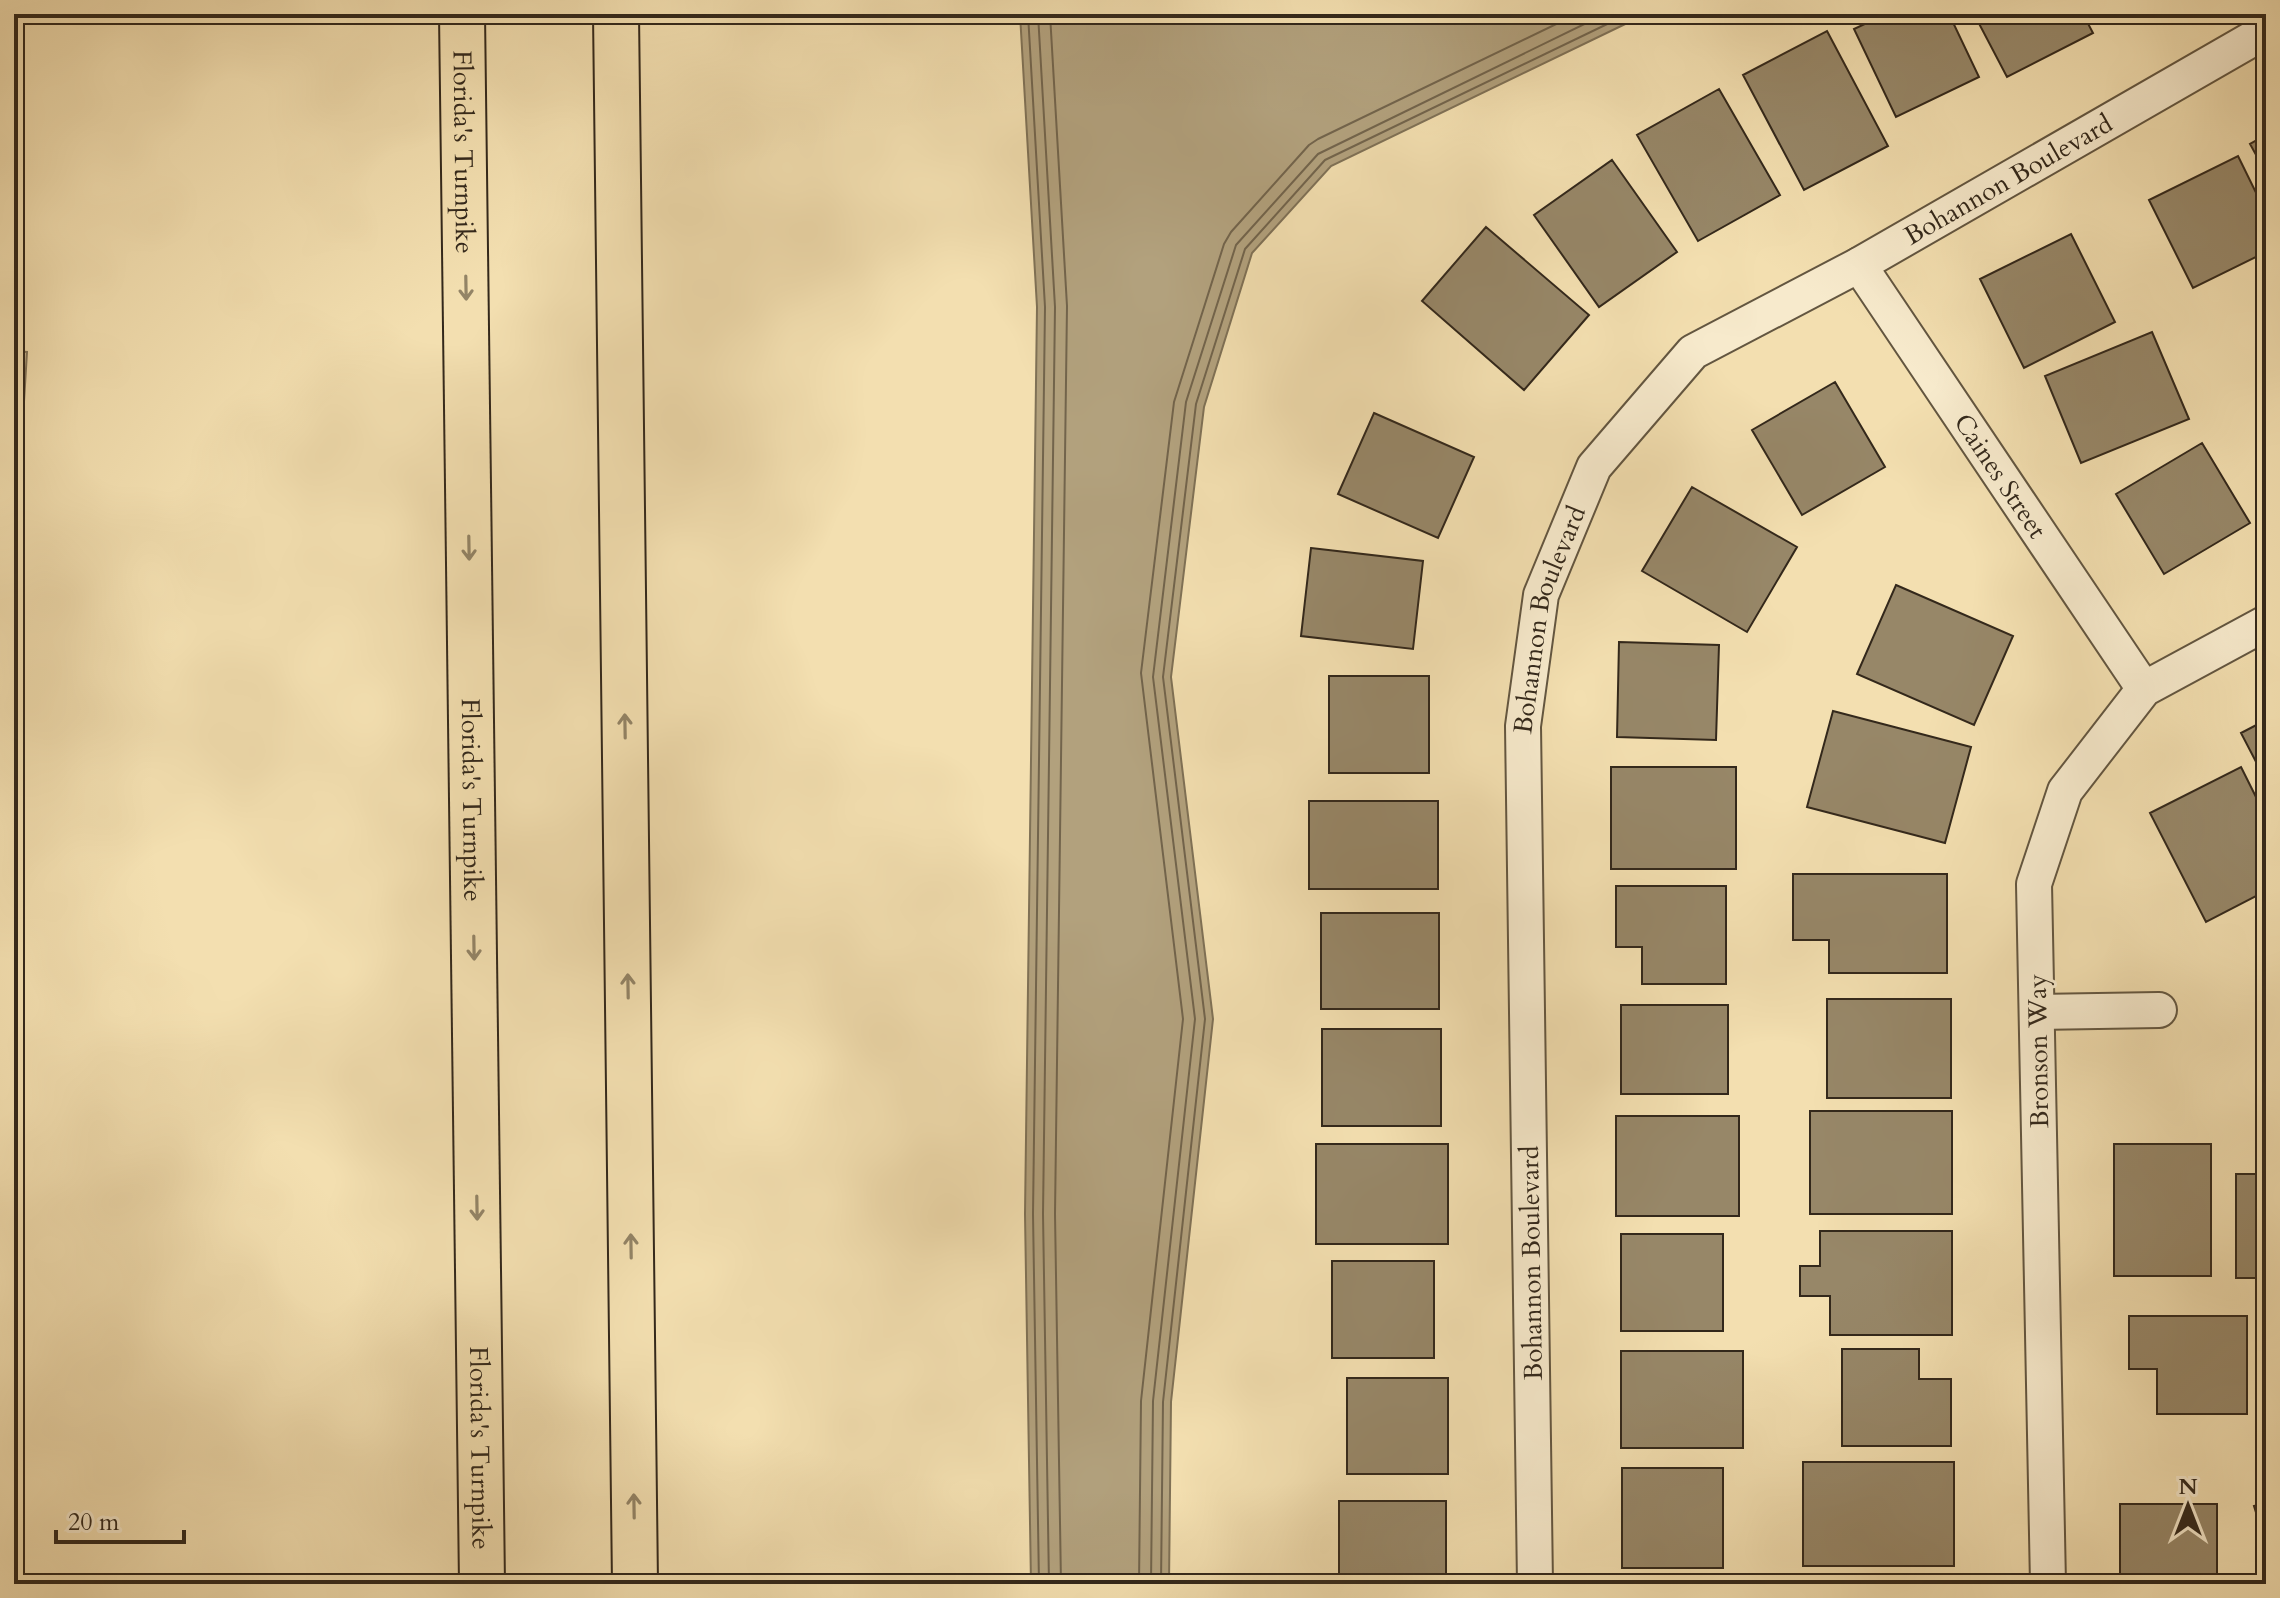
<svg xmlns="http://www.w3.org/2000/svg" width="2280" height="1598" viewBox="0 0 2280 1598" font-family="Cardo,serif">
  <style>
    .green { fill: #d2c097; stroke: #827459; stroke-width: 2 }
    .water { fill: #b2a17d; stroke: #7f7156; stroke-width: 2 }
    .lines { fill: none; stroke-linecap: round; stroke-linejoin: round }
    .shore { stroke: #72644c; stroke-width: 2 }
    .building { fill: #978768; stroke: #33281b; stroke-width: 2 }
    .street-casing { stroke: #635640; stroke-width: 38 }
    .highway-casing { stroke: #33281b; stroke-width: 48 }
    .street { stroke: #f7eacc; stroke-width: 34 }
    .highway { stroke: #f3dfb0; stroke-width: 44 }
    .oneway { stroke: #938466 }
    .labels { text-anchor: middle; stroke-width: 6; stroke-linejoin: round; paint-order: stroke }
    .street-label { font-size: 26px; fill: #33281b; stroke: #f7eacc }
  </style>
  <rect width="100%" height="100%" fill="#f3dfb0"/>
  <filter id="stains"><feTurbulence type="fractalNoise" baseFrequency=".0025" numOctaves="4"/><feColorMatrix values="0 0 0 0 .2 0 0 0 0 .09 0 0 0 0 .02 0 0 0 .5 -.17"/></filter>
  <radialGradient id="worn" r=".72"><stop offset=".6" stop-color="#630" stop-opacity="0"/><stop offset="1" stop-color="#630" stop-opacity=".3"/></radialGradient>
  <path class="green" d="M 14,351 L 27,352 L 14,566 Z"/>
  <path class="water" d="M 1020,14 L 1646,14 L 1331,166 L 1252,253 L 1204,407 L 1171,677 L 1213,1019 L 1171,1402 L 1169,1584 L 1031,1584 L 1025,1214 L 1037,307 Z"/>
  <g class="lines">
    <path class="shore" d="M 1028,14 L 1045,307 L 1033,1214 L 1039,1584
      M 1038,14 L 1055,307 L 1043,1214 L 1049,1584
      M 1050,14 L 1067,306 L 1055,1214 L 1061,1584
      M 1139,1584 L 1141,1401 L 1183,1019 L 1141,673 L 1174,402 L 1224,244 L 1231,232 L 1309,145 L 1318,139 L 1577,14
      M 1151,1584 L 1153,1401 L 1195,1019 L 1153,677 L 1186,402 L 1236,245 L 1318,154 L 1605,14
      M 1161,1584 L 1163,1402 L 1205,1019 L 1163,677 L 1196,404 L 1245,249 L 1325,160 L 1628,14"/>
  </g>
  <path class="building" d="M 1886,14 L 1949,14 L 1979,77 L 1896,117 L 1854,29 Z
    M 1974,14 L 2083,14 L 2093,33 L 2007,77 Z
    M 1827,31 L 1888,146 L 1804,190 L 1743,75 Z
    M 1719,89 L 1780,195 L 1698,241 L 1637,135 Z
    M 2266,135 L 2266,173 L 2250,144 Z
    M 2238,156 L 2266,213 L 2266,252 L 2193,288 L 2149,200 Z
    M 1612,160 L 1677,252 L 1599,307 L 1534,215 Z
    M 1486,227 L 1589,315 L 1524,390 L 1422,301 Z
    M 2071,234 L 2115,322 L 2024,368 L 1980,279 Z
    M 2152,332 L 2189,419 L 2081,463 L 2045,376 Z
    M 1835,382 L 1885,467 L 1802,515 L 1752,430 Z
    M 1374,413 L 1474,457 L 1438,538 L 1338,494 Z
    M 2202,443 L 2250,523 L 2164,574 L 2116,494 Z
    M 1692,487 L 1797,547 L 1747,632 L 1642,571 Z
    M 1311,548 L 1423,561 L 1413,649 L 1301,636 Z
    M 1896,585 L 2013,636 L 1974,725 L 1857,674 Z
    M 1619,642 L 1719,645 L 1716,740 L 1617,737 Z
    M 1329,676 L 1429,676 L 1429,773 L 1329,773 Z
    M 1833,711 L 1971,747 L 1945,843 L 1807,807 Z
    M 2266,720 L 2266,781 L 2241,733 Z
    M 1611,767 L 1736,767 L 1736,869 L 1611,869 Z
    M 2241,767 L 2266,817 L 2266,891 L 2206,922 L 2150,813 Z
    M 1309,801 L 1438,801 L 1438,889 L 1309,889 Z
    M 1793,874 L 1947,874 L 1947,973 L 1829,973 L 1829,940 L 1793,940 Z
    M 1616,886 L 1726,886 L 1726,984 L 1642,984 L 1642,947 L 1616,947 Z
    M 1321,913 L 1439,913 L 1439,1009 L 1321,1009 Z
    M 1827,999 L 1951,999 L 1951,1098 L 1827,1098 Z
    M 1621,1005 L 1728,1005 L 1728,1094 L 1621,1094 Z
    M 1322,1029 L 1441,1029 L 1441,1126 L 1322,1126 Z
    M 1810,1111 L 1952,1111 L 1952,1214 L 1810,1214 Z
    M 1616,1116 L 1739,1116 L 1739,1216 L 1616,1216 Z
    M 1316,1144 L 1448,1144 L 1448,1244 L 1316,1244 Z
    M 2114,1144 L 2211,1144 L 2211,1276 L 2114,1276 Z
    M 2236,1174 L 2266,1174 L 2266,1278 L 2236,1278 Z
    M 1820,1231 L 1952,1231 L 1952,1335 L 1830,1335 L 1830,1296 L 1800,1296 L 1800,1266 L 1820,1266 Z
    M 1621,1234 L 1723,1234 L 1723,1331 L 1621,1331 Z
    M 1332,1261 L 1434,1261 L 1434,1358 L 1332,1358 Z
    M 2129,1316 L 2247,1316 L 2247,1414 L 2157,1414 L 2157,1369 L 2129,1369 Z
    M 1842,1349 L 1919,1349 L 1919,1379 L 1951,1379 L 1951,1446 L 1842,1446 Z
    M 1621,1351 L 1743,1351 L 1743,1448 L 1621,1448 Z
    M 1347,1378 L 1448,1378 L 1448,1474 L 1347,1474 Z
    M 1803,1462 L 1954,1462 L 1954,1566 L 1803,1566 Z
    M 1622,1468 L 1723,1468 L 1723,1568 L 1622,1568 Z
    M 1339,1501 L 1446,1501 L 1446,1584 L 1339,1584 Z
    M 2266,1503 L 2266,1545 L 2254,1506 Z
    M 2120,1504 L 2217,1504 L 2217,1584 L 2120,1584 Z
    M 1854,1583 L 1952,1583 L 1952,1584 L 1854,1584 Z"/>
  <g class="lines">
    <defs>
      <g id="street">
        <path id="s1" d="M 1859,265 L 2144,689"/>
        <path d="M 2037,1012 L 2159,1010"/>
        <path id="s2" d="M 1535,1584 L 1523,726 L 1541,595 L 1594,467 L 1693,352 L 1859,265 L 2266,31"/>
        <path d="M 2048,1584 L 2034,884 L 2065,791 L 2144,689 L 2266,623"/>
      </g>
      <g id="highway">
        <path id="s3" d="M 462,14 L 482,1584"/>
        <path d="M 616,14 L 635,1584"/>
      </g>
    </defs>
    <use href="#street" class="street-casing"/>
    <use href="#highway" class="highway-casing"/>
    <use href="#street" class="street"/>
    <use href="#highway" class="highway"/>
  </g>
  <defs><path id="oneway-shaft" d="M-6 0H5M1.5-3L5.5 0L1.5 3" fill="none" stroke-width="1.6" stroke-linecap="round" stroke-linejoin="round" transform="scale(2)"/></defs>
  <g class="oneway">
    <use href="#oneway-shaft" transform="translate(466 288) rotate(89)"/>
    <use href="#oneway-shaft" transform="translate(469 548) rotate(89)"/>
    <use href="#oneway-shaft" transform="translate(625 726) rotate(-91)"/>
    <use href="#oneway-shaft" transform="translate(474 948) rotate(89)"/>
    <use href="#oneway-shaft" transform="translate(628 986) rotate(-91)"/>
    <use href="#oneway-shaft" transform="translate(477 1208) rotate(89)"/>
    <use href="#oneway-shaft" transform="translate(631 1246) rotate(-91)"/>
    <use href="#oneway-shaft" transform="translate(634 1506) rotate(-91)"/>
  </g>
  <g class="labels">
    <g class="street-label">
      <text dy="9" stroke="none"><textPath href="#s3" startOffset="138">Florida's Turnpike</textPath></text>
      <text dy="9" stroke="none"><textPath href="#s2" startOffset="1640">Bohannon Boulevard</textPath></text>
      <text dy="9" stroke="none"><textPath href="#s1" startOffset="254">Caines Street</textPath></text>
      <text dy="9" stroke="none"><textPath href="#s2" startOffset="968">Bohannon Boulevard</textPath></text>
      <text dy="9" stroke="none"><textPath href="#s3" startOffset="786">Florida's Turnpike</textPath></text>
      <text transform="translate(2038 1051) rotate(-91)" y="9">Bronson Way</text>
      <text transform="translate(1531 1263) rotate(-91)" y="9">Bohannon Boulevard</text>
      <text dy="9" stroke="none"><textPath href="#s3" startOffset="1434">Florida's Turnpike</textPath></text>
    </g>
  </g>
  <rect width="2280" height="1598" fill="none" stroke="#f3dfb0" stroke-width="48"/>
  <rect x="16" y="16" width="2248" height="1566" fill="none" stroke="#33281b" stroke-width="4"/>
  <rect x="24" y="24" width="2232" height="1550" fill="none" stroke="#33281b" stroke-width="2"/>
  <g transform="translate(2188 1506)" stroke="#f7eacc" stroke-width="6" paint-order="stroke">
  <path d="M0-6L14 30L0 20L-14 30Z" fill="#33281b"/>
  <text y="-12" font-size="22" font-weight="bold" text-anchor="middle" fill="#33281b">N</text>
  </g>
  <path d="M56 1530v12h128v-12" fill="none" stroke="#33281b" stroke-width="4"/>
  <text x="68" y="1530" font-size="24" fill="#33281b" stroke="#f7eacc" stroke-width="6" paint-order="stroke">20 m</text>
  <rect width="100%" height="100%" filter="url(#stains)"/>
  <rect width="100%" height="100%" fill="url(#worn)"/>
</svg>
